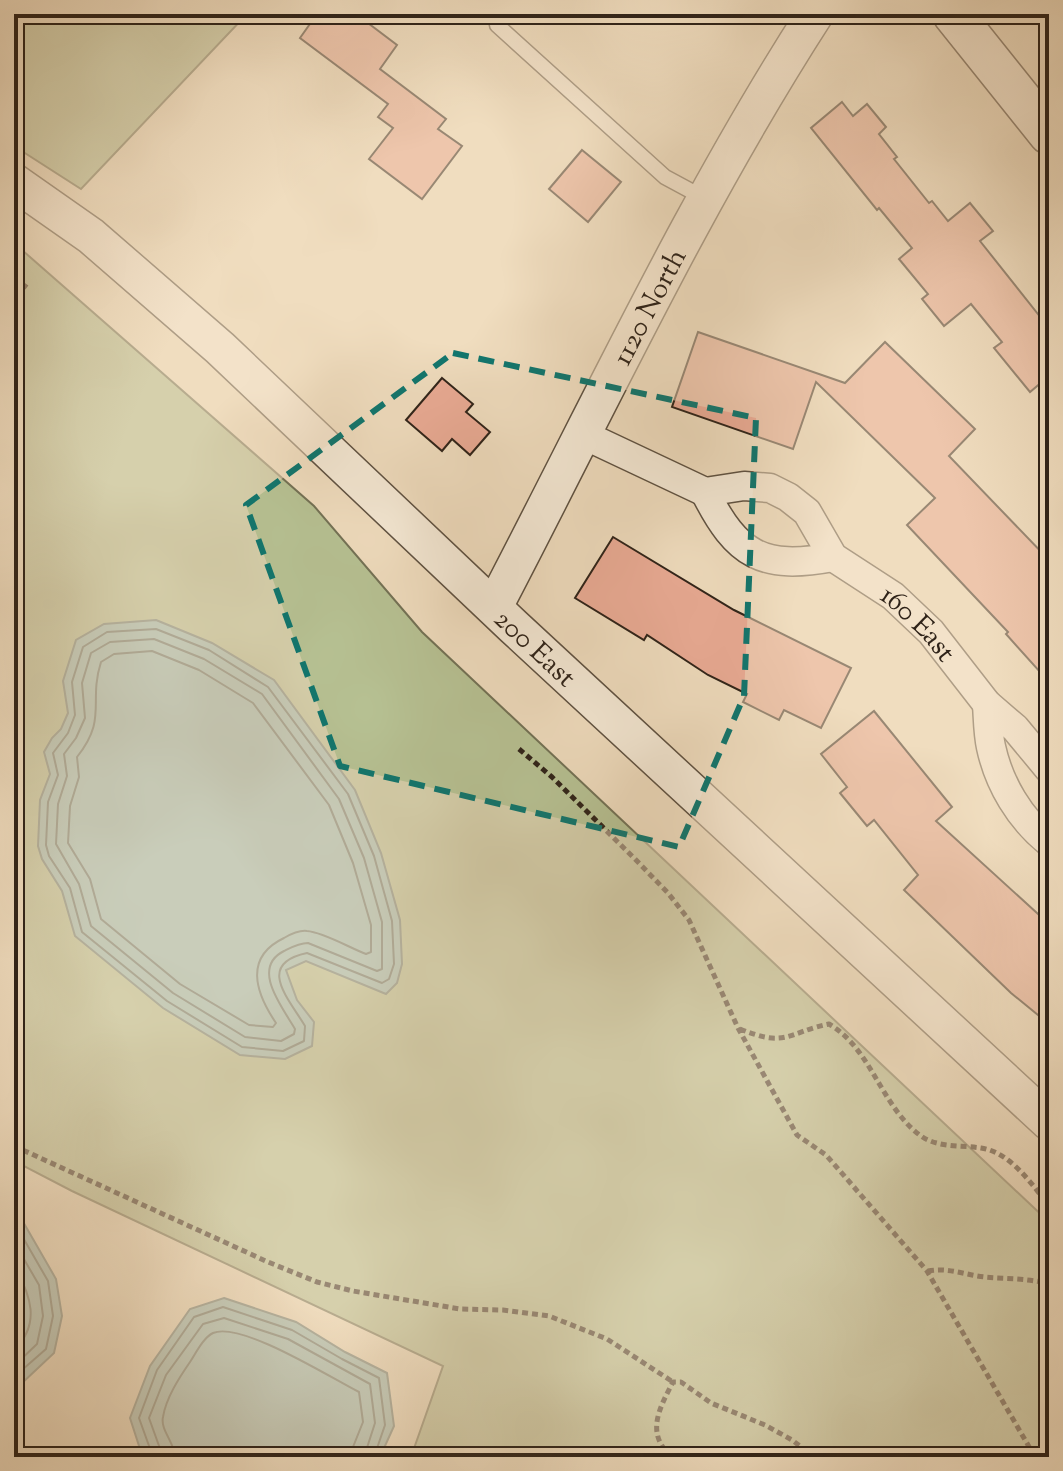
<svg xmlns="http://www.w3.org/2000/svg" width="1063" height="1471" viewBox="0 0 1063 1471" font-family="'Sorts Mill Goudy',serif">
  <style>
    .green { fill: #b7c294; stroke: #737256; stroke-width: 2 }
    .water { fill: #9abbb4; stroke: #6f7e76; stroke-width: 2 }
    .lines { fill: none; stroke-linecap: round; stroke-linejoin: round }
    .shore { stroke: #646f66; stroke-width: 2 }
    .building { fill: #eaab95; stroke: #2f2319; stroke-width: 2 }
    .service-casing { stroke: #5f5242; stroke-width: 17 }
    .minor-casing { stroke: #5f5242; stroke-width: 31 }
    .tertiary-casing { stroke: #5f5242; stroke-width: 39 }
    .secondary-casing { stroke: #2f2319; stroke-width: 43 }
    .path { stroke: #2f2319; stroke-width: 5; stroke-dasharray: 6 4; stroke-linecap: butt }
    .service { stroke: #f5e9d5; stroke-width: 14 }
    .minor { stroke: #f5e9d5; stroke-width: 28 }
    .tertiary { stroke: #f5e9d5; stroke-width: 36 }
    .secondary { stroke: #f5e9d5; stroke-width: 40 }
    .marked { fill: none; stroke: #0f766e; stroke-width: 6; stroke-dasharray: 16 10; stroke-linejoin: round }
    .labels { text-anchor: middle; stroke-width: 6; stroke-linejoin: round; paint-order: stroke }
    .street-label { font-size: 28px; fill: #2f2319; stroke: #f5e9d5 }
  </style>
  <rect width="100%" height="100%" fill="#f0ddbf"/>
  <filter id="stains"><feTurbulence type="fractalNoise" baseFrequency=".0025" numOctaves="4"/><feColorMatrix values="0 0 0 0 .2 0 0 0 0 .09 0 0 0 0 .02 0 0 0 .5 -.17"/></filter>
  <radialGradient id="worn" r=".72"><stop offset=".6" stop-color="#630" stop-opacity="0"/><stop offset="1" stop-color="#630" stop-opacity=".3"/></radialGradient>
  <path class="green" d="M 14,14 L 247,14 L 81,189 L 14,146 Z
    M 14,243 L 314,506 L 422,632 L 1049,1222 L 1049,1457 L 411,1457 L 443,1366 L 72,1191 L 14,1161 Z"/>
  <path class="water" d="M 156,620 L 212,643 L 274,680 L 355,790 L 381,853 L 400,920 L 402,964 L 397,983 L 386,994 L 306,961 L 286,970 L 297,1000 L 314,1022 L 312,1046 L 285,1059 L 240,1055 L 163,1008 L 75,936 L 62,891 L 42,859 L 38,846 L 40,800 L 50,774 L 44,752 L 52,738 L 61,729 L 68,713 L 63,681 L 76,640 L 104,624 Z
    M 14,1206 L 56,1279 L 62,1316 L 54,1353 L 20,1385 L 14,1385 Z
    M 224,1298 L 296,1322 L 345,1352 L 387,1373 L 394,1426 L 380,1457 L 149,1457 L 140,1449 L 130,1418 L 150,1366 L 190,1309 Z"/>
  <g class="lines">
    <path class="shore" d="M 156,629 L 209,650 L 268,687 L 348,794 L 374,856 L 392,921 L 394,964 L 389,979 L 382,983 L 307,953 C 255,964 289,999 305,1026 L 304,1041 L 283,1051 L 242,1047 L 167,1001 L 82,932 L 70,888 L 49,856 L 46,845 L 48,802 L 58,775 L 53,753 L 68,733 L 75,715 L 72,682 L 83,647 L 107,632 Z
      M 154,639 L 204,659 L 262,694 L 339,799 L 364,858 L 382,922 L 382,969 L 377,971 L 308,943 C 299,943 292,947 284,951 C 250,968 283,1008 295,1029 L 294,1034 L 281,1041 L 245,1037 L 173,993 L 91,926 L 79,884 L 56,844 L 58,804 L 67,776 L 64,754 L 76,738 L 85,718 L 82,683 L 91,653 L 110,642 Z
      M 152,651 L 199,670 L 253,703 L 329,805 L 353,863 L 371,925 L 371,952 L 366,954 C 350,948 323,932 307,931 C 299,930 291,934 284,938 C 244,957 255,992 276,1023 L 273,1027 L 249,1025 L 180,984 L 101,919 L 90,879 L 68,843 L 70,806 L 79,777 L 77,757 C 108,718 88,703 101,662 L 114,654 Z
      M 14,1222 L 48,1281 L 53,1316 L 46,1349 L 14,1377
      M 14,1242 L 39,1285 L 43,1316 L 37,1344 L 14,1366
      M 14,1266 C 31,1295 41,1324 14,1350
      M 153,1457 L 139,1418 L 157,1370 L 194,1317 L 223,1307 L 292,1330 L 342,1359 L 379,1378 L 385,1425 L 374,1457
      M 163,1457 L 149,1418 L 166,1375 L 203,1324 L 224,1318 L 288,1339 L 370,1384 L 375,1423 L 364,1457
      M 175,1457 C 175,1443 160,1430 163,1417 C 166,1398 179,1378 190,1362 C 196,1353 203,1338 213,1333 C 241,1321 331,1378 359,1392 L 363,1422 L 353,1447 L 352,1457"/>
  </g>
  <path class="building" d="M 317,14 L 356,14 L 397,45 L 380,69 L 446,119 L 438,129 L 462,146 L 422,199 L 369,159 L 393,128 L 378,117 L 388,104 L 300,38 Z
    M 842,102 L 853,116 L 867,104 L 886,127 L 879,134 L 897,157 L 894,159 L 929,203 L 932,201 L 948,221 L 970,203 L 993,231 L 980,241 L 1049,328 L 1049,376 L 1030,392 L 994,348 L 1002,342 L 971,304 L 944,326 L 922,299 L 928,294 L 899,259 L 912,248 L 879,208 L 877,210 L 811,128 Z
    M 582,150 L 621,182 L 588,222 L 549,189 Z
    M 698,332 L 845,383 L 885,342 L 975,429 L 949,456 L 1049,560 L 1049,682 L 1006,634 L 1008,632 L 907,525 L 935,498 L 816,382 L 793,449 L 672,407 Z
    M 442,378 L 473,404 L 466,412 L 490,432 L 470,455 L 452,439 L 442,451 L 406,420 Z
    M 613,537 L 734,610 L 851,668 L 821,728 L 784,710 L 779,720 L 743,702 L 747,694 L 708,675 L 647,635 L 644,640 L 575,598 Z
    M 874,711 L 952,807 L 936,821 L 1049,924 L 1049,1024 L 1011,993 L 904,890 L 918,875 L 874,820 L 867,826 L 840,793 L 847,787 L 821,754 Z"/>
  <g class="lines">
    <defs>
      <path id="service" d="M 497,25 L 665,177 L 704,198"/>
      <g id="minor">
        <path id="s1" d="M 584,435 L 705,492 L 744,486 L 770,488 L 788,497 L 807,512 L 833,557 L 893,596 L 931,632 L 987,704 L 1015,728 L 1049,769"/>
        <path d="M 705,492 C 737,556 763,570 833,557"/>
        <path d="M 987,704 C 988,718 988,734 991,747 C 999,784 1020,819 1049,842"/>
      </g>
      <g id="tertiary">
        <path id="s2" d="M 14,182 L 91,236 L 220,348 L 514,627 L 1049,1122"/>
        <path id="s3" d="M 494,607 C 598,408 693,203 815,14"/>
      </g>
      <path id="secondary" d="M 953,14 L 1049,134"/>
    </defs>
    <use href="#service" class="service-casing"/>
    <use href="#minor" class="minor-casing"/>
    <use href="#tertiary" class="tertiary-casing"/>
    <use href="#secondary" class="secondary-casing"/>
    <path class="path" d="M 14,278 L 29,289
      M 519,749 L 552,777 L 635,859 L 668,893 L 689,920 L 738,1028 L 797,1135 L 826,1155 L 927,1271 L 1035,1457
      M 740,1029 C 787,1048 786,1033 829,1024 C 872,1049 881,1107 921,1136 C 938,1148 962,1145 981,1148 C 1010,1152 1032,1184 1049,1206
      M 14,1146 L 268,1262 L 317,1282 L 353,1291 L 460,1309 L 503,1310 L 549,1316 L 607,1339 L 673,1382
      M 1041,1152 L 1049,1160
      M 928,1271 C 948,1267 965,1275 985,1277 C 1006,1279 1028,1278 1049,1284
      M 672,1457 C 645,1434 659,1409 673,1382 L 681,1382 L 711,1403 L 765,1425 L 792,1440 L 814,1457"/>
    <use href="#service" class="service"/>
    <use href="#minor" class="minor"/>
    <use href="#tertiary" class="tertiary"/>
    <use href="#secondary" class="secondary"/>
  </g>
  <path d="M0 0H1063V1471H0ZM 453,353 L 756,418 L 744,696 L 679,847 L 340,766 L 246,505 Z" fill="#f0ddbf" fill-opacity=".55" fill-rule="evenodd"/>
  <path class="marked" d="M 453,353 L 756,418 L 744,696 L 679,847 L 340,766 L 246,505 Z"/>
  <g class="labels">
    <g class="street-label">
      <text dy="10" stroke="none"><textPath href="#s3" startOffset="338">1120 North</textPath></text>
      <text dy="10" stroke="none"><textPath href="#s1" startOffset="404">160 East</textPath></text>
      <text dy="10" stroke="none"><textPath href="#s2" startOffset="700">200 East</textPath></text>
    </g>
  </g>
  <rect width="1063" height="1471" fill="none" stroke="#f0ddbf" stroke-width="48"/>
  <rect x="16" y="16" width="1031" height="1439" fill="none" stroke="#2f2319" stroke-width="4"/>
  <rect x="24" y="24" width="1015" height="1423" fill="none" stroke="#2f2319" stroke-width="2"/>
  <rect width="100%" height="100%" filter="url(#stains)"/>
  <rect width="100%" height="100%" fill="url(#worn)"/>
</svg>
